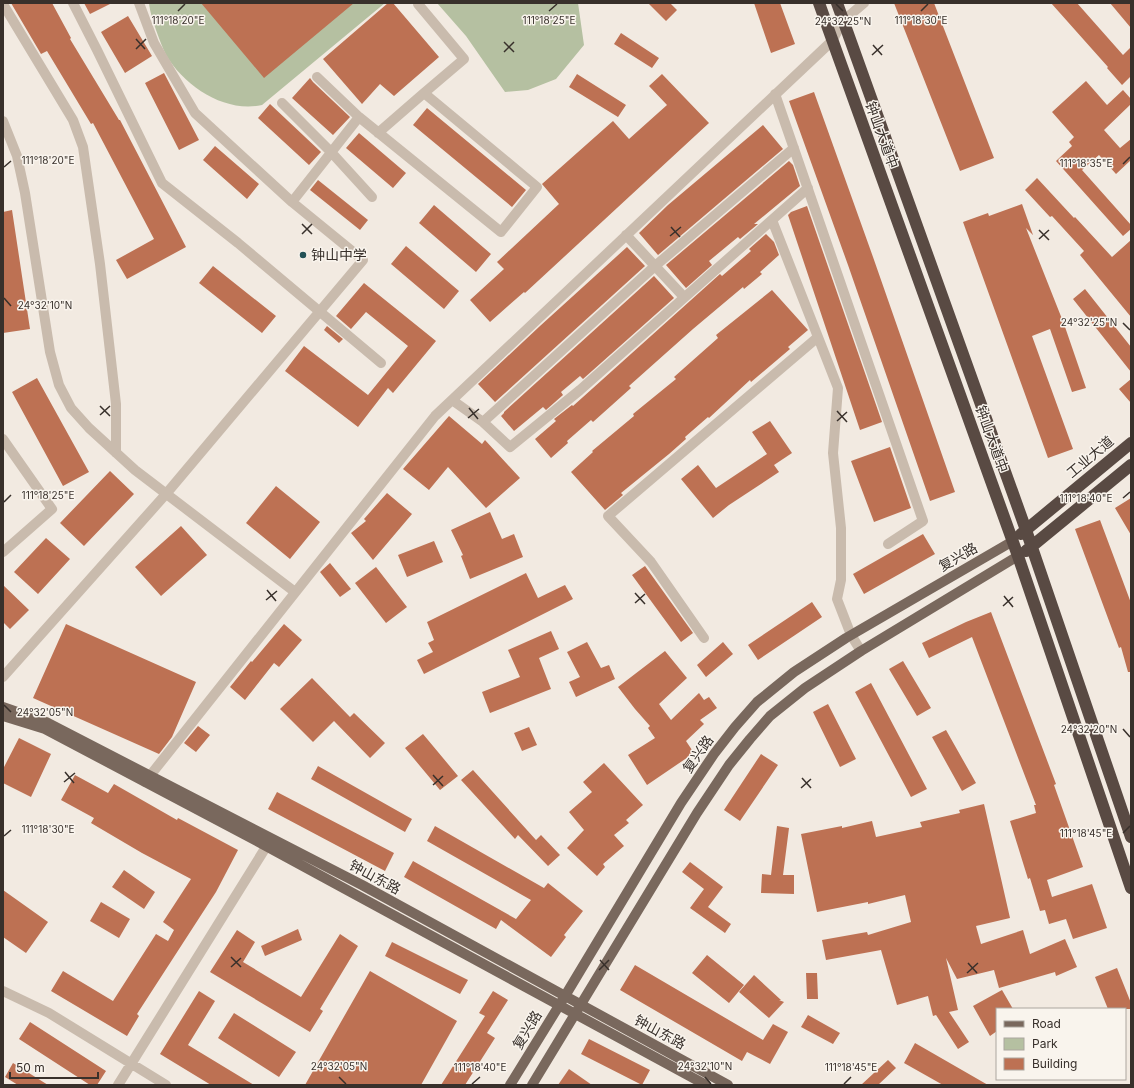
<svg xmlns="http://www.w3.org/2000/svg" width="1134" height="1088" viewBox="0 0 1134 1088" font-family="Inter,'Noto Sans SC',sans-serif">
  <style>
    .green { fill: #b5c0a1 }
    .building { fill: #bd7153 }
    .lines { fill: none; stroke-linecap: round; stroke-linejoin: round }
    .minor { stroke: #c9bbad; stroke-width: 10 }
    .major { stroke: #79685d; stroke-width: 10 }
    .highway { stroke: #594a43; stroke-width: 12 }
    .ticks { fill: none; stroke: #38302b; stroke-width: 1.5 }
    .poi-dot { fill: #235257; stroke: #f9f4ed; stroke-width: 1.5 }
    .labels { text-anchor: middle; stroke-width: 3; stroke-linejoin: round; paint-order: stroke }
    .street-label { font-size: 14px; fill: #38302b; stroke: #f9f4ed }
    .poi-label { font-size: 14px; fill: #38302b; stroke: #f9f4ed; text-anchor: start }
    .ticks-label { font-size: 10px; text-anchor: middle; fill: #38302b; stroke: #f9f4ed; stroke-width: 3; stroke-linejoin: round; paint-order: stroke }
  </style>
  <rect width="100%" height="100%" fill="#f2eae1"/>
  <path class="green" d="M 149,3 L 385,3 L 262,105 C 225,113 185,87 166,55 C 162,47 159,38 156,30 C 153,20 150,13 149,3 Z
    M 437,3 L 578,3 L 584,45 L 556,79 L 528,90 L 505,92 L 466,36 Z"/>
  <path class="building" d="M 11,3 L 52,3 L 71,38 L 70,39 L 119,120 L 120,120 L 186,247 L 127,279 L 116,260 L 154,239 L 93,123 L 91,124 L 47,51 L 41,54 Z
    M 84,3 L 112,3 L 90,14 Z
    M 201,3 L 354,3 L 264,78 Z
    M 388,3 L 393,3 L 439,57 L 394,96 L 380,84 L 362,104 L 323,59 Z
    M 648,3 L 670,3 L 677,10 L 666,21 Z
    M 754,3 L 780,3 L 795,44 L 771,53 Z
    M 894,3 L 934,3 L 994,158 L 960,171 Z
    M 1051,3 L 1077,3 L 1123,55 L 1131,47 L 1131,76 L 1122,85 L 1107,68 L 1108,67 Z
    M 1110,3 L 1131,3 L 1131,28 Z
    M 128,16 L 152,56 L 125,73 L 101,32 Z
    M 621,33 L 659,58 L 652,68 L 614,44 Z
    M 164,73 L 199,140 L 179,150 L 145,83 Z
    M 577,74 L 626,105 L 618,117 L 569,87 Z
    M 662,74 L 709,123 L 525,293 L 524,292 L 490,322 L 470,300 L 504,269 L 497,262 L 559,204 L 542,184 L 613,121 L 629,139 L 667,105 L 649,86 Z
    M 310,78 L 313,82 L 350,117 L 333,135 L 292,98 Z
    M 1086,81 L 1107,105 L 1123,90 L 1131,99 L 1131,104 L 1104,130 L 1120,148 L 1131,139 L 1131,160 L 1116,174 L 1099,155 L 1082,170 L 1131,225 L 1131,229 L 1123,236 L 1056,161 L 1072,146 L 1069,142 L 1074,137 L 1052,112 Z
    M 814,92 L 873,257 L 955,492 L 930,501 L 848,265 L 789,101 Z
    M 270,104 L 321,152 L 309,165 L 258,118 Z
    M 427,108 L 526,190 L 512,207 L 413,125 Z
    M 763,125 L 783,149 L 658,255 L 639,233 L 668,205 Z
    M 359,133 L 406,173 L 393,188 L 346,148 Z
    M 215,146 L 259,184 L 247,199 L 203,160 Z
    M 789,161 L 793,165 L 800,186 L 754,224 L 758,224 L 740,239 L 738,237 L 709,261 L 712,265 L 686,288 L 666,265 Z
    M 1037,178 L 1074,218 L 1075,217 L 1112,257 L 1131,240 L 1131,317 L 1080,255 L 1084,251 L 1052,216 L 1050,217 L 1025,190 Z
    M 318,180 L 368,220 L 360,230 L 310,190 Z
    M 1022,204 L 1033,235 L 1026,228 L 1064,324 L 1086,388 L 1072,392 L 1050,329 L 1032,336 L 1073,449 L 1048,458 L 963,222 L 988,213 L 989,216 Z
    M 434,205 L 491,254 L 476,272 L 419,223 Z
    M 807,206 L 882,422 L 860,430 L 788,215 L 791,212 Z
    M 12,210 L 30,329 L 3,333 L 3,212 Z
    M 766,234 L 774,242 L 779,255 L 760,272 L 762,274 L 744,289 L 743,287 L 693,329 L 629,386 L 631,388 L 593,422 L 591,420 L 567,441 L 568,443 L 551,458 L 535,439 L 556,421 L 554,419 L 572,405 L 573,406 L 720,274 L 722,276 L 751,251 L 749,249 Z
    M 406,246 L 459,291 L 444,309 L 391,264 Z
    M 627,247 L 645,266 L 495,402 L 478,384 L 540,326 Z
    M 213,266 L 276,316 L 262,333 L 199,283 Z
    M 654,276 L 674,298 L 583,379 L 580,376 L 561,392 L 563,395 L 546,410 L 543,407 L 514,431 L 501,416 L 504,413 L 504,412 Z
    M 364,283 L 436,341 L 393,393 L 388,388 L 358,427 L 285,371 L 304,346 L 368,395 L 408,346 L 366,312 L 351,329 L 336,316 Z
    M 1085,289 L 1131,347 L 1131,372 L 1073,299 Z
    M 772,290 L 808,330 L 788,347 L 790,349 L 751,382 L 750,380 L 709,418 L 708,417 L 685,437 L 686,439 L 669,454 L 621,493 L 623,495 L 605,510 L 571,472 L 593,452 L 592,451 L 634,416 L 633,414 L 676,379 L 674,377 L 718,338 L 716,335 Z
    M 327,326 L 343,339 L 339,343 L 324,330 Z
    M 37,378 L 89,472 L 63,486 L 12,392 Z
    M 1131,379 L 1131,403 L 1119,389 Z
    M 449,416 L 482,444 L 485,440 L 520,478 L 486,508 L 448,467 L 429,490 L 403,469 Z
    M 770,421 L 792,453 L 774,465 L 779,472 L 729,505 L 713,518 L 681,479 L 698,465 L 716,488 L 767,454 L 752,432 Z
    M 890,447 L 911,508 L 874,522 L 851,461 Z
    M 110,471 L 134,494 L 84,546 L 60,523 Z
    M 276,486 L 320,522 L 290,559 L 246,523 Z
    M 387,493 L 412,514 L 373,560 L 351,533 L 366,521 L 364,519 Z
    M 1131,498 L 1131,535 L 1115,508 Z
    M 490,512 L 502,539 L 514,534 L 523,557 L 470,579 L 461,556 L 463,555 L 451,530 Z
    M 1100,520 L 1131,603 L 1131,672 L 1128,672 L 1121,647 L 1119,648 L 1075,529 Z
    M 181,526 L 207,555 L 161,596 L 135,567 Z
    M 923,534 L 935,554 L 864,594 L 853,574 Z
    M 46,538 L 70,559 L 38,594 L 14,572 Z
    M 434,541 L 443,562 L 407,577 L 398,555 Z
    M 330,563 L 351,589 L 340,597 L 320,572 Z
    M 645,566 L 693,633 L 681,642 L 632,575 Z
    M 376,567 L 407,607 L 386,623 L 355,583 Z
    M 526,573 L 538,598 L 565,585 L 573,599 L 424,674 L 417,660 L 433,652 L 428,643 L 434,640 L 427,622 Z
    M 3,585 L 29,610 L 10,629 L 3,622 Z
    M 812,602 L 822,617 L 758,660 L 748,645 Z
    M 991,612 L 1056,784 L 1054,785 L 1083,867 L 1047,880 L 1052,897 L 1092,884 L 1107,928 L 1073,939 L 1066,919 L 1049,924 L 1045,910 L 1040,911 L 1030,878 L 1028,879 L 1010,821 L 1036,813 L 1034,805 L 1036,805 L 972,637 L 929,658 L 922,643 L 966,622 Z
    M 66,624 L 196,682 L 172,737 L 159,754 L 33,698 Z
    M 284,624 L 302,640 L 279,667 L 274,663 L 245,700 L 230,687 L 251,661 L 252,662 Z
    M 551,631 L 559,649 L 539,658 L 551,689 L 490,713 L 482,692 L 520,677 L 508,650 Z
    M 587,642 L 601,668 L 609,665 L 615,679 L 576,697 L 569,682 L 580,677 L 567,652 Z
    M 723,642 L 733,654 L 706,677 L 697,665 Z
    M 665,651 L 687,678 L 659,704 L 671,720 L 699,693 L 704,700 L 709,697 L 717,708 L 700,720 L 704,724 L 686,741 L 694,753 L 647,785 L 628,755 L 655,738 L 648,728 L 650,726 L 635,709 L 618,687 Z
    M 903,661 L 931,708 L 917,716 L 889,669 Z
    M 312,678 L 350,717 L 354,713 L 385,743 L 370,758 L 334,721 L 313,742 L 280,709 Z
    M 871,683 L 927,789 L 911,797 L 855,692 Z
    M 828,704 L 856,759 L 840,767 L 813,712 Z
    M 198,726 L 210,735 L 196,752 L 184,743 Z
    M 529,727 L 537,745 L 522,751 L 514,733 Z
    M 946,730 L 976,783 L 962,791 L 932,737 Z
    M 423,734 L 458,776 L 440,790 L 405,748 Z
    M 19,738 L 51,754 L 31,797 L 3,783 L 3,769 Z
    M 761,754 L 778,765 L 740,821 L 724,810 Z
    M 604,763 L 643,805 L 626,820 L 629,823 L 614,835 L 624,846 L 603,864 L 605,867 L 597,876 L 567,848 L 584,830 L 569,812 L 592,792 L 583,782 Z
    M 318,766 L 412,819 L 405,832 L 311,779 Z
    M 473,770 L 536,840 L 541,835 L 560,855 L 548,866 L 518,835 L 515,839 L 461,780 Z
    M 75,775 L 108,793 L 114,784 L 177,820 L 178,818 L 238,850 L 216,892 L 137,1014 L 139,1016 L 127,1036 L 51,991 L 63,971 L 113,1001 L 156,934 L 168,941 L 174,930 L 163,922 L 191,879 L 142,853 L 91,823 L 94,818 L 61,800 Z
    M 277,792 L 394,853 L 385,871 L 268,809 Z
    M 984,804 L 1010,918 L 976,926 L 981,944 L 1023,930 L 1030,954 L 1065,939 L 1077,967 L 1056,976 L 1055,972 L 999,988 L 994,970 L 957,979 L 946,958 L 958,1010 L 949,1012 L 969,1042 L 958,1049 L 936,1015 L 933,1016 L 928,996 L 897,1005 L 881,950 L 826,960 L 822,940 L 867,932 L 868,935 L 911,922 L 905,895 L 868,904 L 868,902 L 817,912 L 801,834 L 842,826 L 842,828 L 872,821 L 876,837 L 922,827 L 920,822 L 960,813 L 959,810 Z
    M 435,826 L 544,888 L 548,883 L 583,911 L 564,935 L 566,937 L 551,957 L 501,920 L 496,929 L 404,877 L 413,861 L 516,919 L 531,900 L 427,841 Z
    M 777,826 L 789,828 L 783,875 L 794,875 L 794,894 L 761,893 L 762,874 L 771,875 Z
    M 690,862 L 723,887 L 708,907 L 731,924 L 725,933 L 690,908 L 704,889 L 682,872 Z
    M 124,870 L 155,892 L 144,909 L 112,887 Z
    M 3,890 L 48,922 L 26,953 L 3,937 Z
    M 101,902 L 130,919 L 119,938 L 90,921 Z
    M 298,929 L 302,940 L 265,956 L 261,946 Z
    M 237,930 L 255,942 L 243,962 L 301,997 L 340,934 L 358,946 L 320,1009 L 323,1011 L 310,1032 L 210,972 Z
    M 392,942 L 468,980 L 460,994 L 385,956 Z
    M 707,955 L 744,985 L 729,1003 L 692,973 Z
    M 635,965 L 763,1040 L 773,1024 L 788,1032 L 770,1064 L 747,1052 L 742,1061 L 620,990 Z
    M 1117,968 L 1131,1003 L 1131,1009 L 1108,1009 L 1095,977 Z
    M 370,971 L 457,1021 L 421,1085 L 305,1085 Z
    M 806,973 L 817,973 L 818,999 L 807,999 Z
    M 754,975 L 781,1000 L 779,1000 L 784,1002 L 769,1018 L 739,992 Z
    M 1002,990 L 1013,1009 L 997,1009 L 997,1031 L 990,1036 L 973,1006 Z
    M 199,991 L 215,1001 L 188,1045 L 254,1085 L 211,1085 L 160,1054 Z
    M 493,991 L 508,1000 L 487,1033 L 495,1038 L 465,1085 L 441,1085 L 485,1016 L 479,1013 Z
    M 234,1013 L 296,1052 L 279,1077 L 218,1038 Z
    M 808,1015 L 840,1033 L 833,1044 L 801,1027 Z
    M 30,1022 L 106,1071 L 97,1085 L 90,1085 L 19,1039 Z
    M 589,1039 L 650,1070 L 642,1085 L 581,1054 Z
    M 915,1043 L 988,1085 L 943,1085 L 904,1063 Z
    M 888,1060 L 896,1068 L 878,1085 L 861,1085 Z
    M 13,1063 L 48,1085 L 18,1085 L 5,1077 Z
    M 569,1069 L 592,1085 L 558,1085 Z"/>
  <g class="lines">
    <path class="minor" d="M 73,3 L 97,50 L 162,183 L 238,243 L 381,363
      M 139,3 L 154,43 L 195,113 L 292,202
      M 3,4 L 73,120 L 83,147 L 100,264 L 116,404 L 116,453
      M 317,77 L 359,117
      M 775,94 L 923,521 L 888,544
      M 282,103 L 331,152 L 372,197
      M 3,121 L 17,156 L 25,193 L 50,352 L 59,385 L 71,408 L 89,428 L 135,470 L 295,592
      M 378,133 L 424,93
      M 772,220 L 838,388 L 833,453 L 841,528 L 841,580 L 837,599 L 851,635 L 861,651
      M 626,235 L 684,297
      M 452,400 L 483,422 L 510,447 L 580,390 L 808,188
      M 483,422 L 655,266 L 794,148
      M 3,439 L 52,509 L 3,552
      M 704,638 L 651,562 L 608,516 L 818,337
      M 3,677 L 166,494 L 363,260 L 292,202 L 359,117 L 501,232 L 537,187 L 424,93 L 464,59 L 418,4
      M 145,782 L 435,416 L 832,41 L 843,21 L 864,3
      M 3,991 L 49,1013 L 166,1085
      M 118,1085 L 271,839"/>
    <path class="major" d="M 3,707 L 46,722 L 362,885 L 728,1085
      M 3,716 L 45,729 L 266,846 L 706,1085
      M 510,1085 L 565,996 L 681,803 L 714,754 L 735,727 L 757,702 L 794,672 L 846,638 L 1013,541
      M 532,1085 L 697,813 L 729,765 L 750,739 L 770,716 L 805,688 L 861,651 L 1018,556"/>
    <path class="highway" d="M 819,3 L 1018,556 L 1131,888
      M 837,3 L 1026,530 L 1131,837
      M 1021,534 L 1131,443
      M 1026,551 L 1131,465"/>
  </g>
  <path class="ticks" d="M 836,4 L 843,11M 178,11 L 185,4M 549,11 L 557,4M 921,11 L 928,4M 136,39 L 145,49M 504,42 L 514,52M 873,45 L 882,55M 136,49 L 146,39M 504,52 L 514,42M 872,55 L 883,45M 1123,164 L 1130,157M 4,167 L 11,161M 302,224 L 312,234M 671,227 L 680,237M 1039,230 L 1049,240M 302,234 L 312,224M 670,236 L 681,227M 1039,239 L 1049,230M 4,298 L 11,306M 1123,323 L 1130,330M 100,406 L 110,416M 469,408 L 478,419M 837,411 L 847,422M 100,415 L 110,406M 468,418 L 479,409M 837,421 L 847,412M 1123,498 L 1130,492M 4,502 L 11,495M 267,590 L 276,601M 635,593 L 645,604M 1004,596 L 1013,607M 266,600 L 277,591M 635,603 L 645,594M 1003,606 L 1013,597M 4,705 L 11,712M 1123,729 L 1130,737M 65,772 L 74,783M 433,775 L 443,786M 802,778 L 811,788M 64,782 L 75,773M 433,785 L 443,776M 801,788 L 811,779M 1123,833 L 1130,826M 4,836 L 11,830M 231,957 L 241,967M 600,960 L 609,970M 968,963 L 977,973M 231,967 L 241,958M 599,970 L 609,960M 967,973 L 978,963M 339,1077 L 346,1084M 705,1077 L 711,1084M 472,1084 L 480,1077M 844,1084 L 851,1077"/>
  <circle class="poi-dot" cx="303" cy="255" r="4"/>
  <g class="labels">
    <g class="street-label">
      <text transform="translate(882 135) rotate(70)" y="5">钟山大道中</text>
      <text transform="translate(992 439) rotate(70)" y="5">钟山大道中</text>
      <text transform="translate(1090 457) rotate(-40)" y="5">工业大道</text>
      <text transform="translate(958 557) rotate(-30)" y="5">复兴路</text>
      <text transform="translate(698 754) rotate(-55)" y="5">复兴路</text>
      <text transform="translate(375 877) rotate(28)" y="5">钟山东路</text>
      <text transform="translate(527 1030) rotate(-59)" y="5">复兴路</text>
      <text transform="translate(660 1032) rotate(28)" y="5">钟山东路</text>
    </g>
    <g class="poi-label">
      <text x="311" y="260">钟山中学</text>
    </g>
  </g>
  <g class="ticks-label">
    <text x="178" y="24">111°18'20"E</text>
    <text x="549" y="24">111°18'25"E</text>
    <text x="921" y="24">111°18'30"E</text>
    <text x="843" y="25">24°32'25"N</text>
    <text x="48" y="164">111°18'20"E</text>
    <text x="1086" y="167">111°18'35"E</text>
    <text x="45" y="309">24°32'10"N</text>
    <text x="1089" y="326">24°32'25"N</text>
    <text x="48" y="499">111°18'25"E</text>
    <text x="1086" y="502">111°18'40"E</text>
    <text x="45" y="716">24°32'05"N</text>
    <text x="1089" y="733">24°32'20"N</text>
    <text x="48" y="833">111°18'30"E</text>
    <text x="1086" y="837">111°18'45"E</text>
    <text x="339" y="1070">24°32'05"N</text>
    <text x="705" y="1070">24°32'10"N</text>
    <text x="480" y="1071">111°18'40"E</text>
    <text x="851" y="1071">111°18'45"E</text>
  </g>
  <rect width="1134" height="1088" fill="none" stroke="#38302b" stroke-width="8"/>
  <rect x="996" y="1008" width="130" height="72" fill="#f9f4ed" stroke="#aca69f"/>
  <rect x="1004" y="1021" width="20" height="6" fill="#79685d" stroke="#aca69f"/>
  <text x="1032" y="1028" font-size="12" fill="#38302b">Road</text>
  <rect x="1004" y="1038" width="20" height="12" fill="#b5c0a1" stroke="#aca69f"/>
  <text x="1032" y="1048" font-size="12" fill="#38302b">Park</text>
  <rect x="1004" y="1058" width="20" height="12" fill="#bd7153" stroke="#aca69f"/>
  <text x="1032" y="1068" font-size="12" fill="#38302b">Building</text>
  <path d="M10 1072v6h88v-6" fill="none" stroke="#38302b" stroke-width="2"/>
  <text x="16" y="1072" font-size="12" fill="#38302b" stroke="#f9f4ed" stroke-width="3" paint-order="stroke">50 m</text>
</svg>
